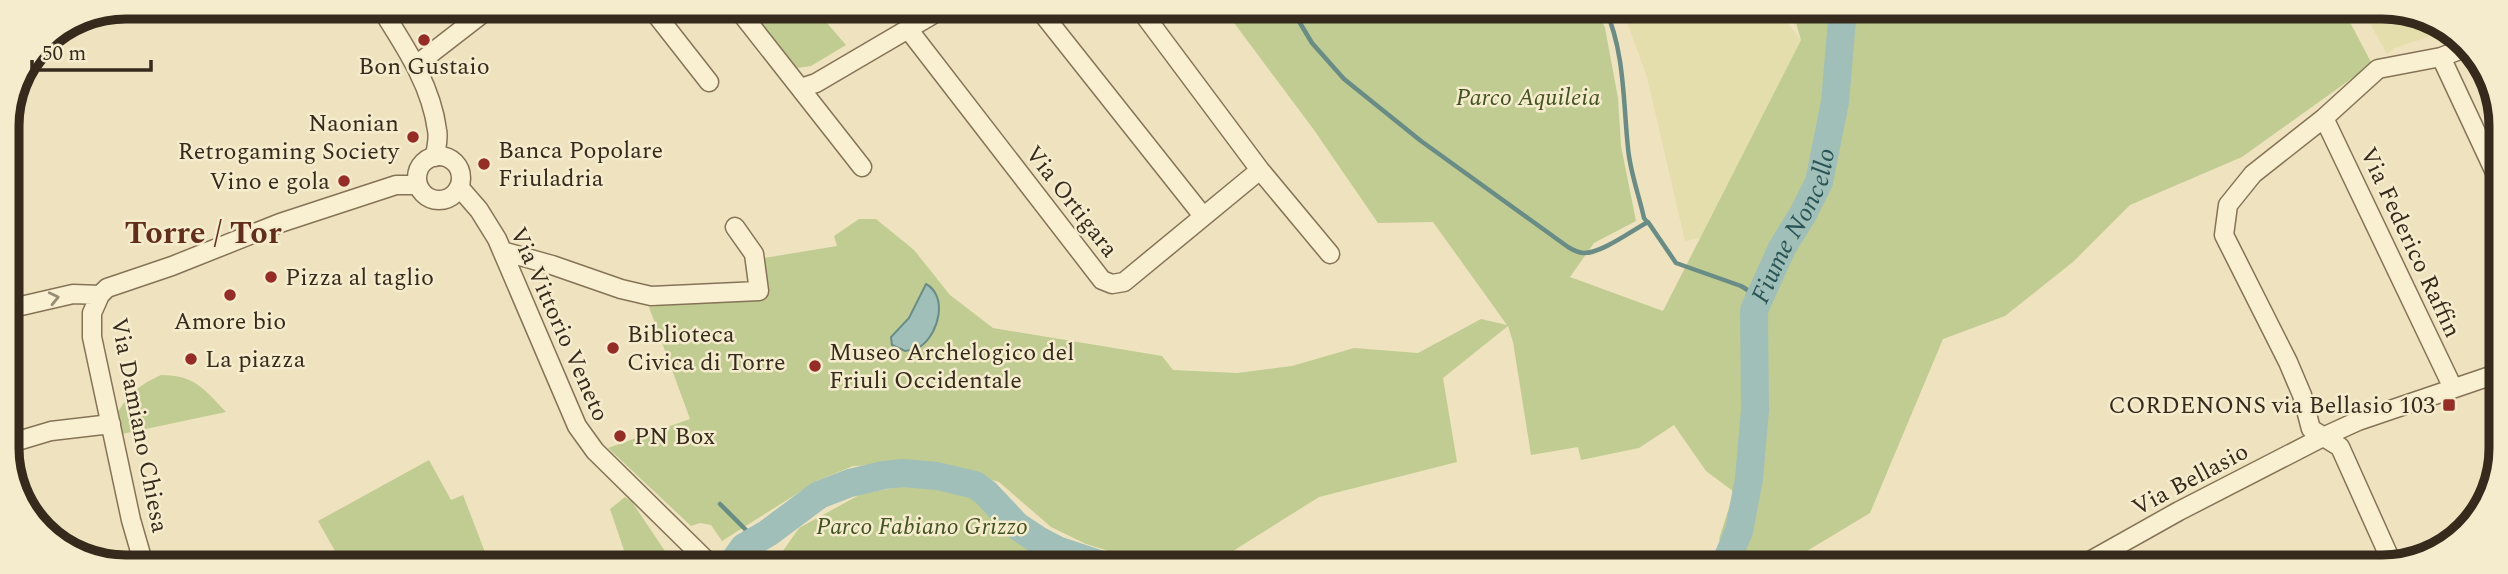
<svg xmlns="http://www.w3.org/2000/svg" width="2508" height="574" viewBox="0 0 2508 574" font-family="Spectral,serif">
	<style>
		.farmland { fill: #e3deab }
		.green { fill: #c1cc92 }
		.water { fill: #a1bfb9; stroke: #698d86; stroke-width: 2 }
		.lines { fill: none; stroke-linecap: round; stroke-linejoin: round }
		.stream { stroke: #698d86; stroke-width: 4.5 }
		.river { stroke: #a1bfb9; stroke-width: 28 }
		.minor-casing { stroke: #867357; stroke-width: 21 }
		.minor { stroke: #f9f0d1; stroke-width: 18 }
		.oneway { stroke: #978d76 }
		.poi-dot { fill: #952d26; stroke: #f5eccd; stroke-width: 2.5 }
		.labels { text-anchor: middle; stroke-width: 5; stroke-linejoin: round; paint-order: stroke }
		.poi-label { font-size: 24px; fill: #352a1c; stroke: #f5eccd; text-anchor: start }
		.park-label { font-size: 24px; font-style: italic; fill: #435222; stroke: #f5eccd }
		.street-label { font-size: 24px; fill: #352a1c; stroke: #f5eccd }
		.water-label { font-size: 26px; font-style: italic; fill: #2a5555; stroke: #f5eccd }
		.district-label { font-size: 32px; font-weight: bold; fill: #622e1b; stroke: #f5eccd }
		.rim { fill: none; stroke: #352a1c; stroke-width: 9 }
	</style>
	<rect width="100%" height="100%" fill="#eee3be"/>
	<path class="farmland" d="M1622 8 1776 9 1801 40 1700 238 1685 241 1647 77Z
		M2362 9H2405L2446 31 2395 48 2387 54Z"/>
	<path class="green" d="M749 8H814L846 45 811 66 796 68Z
		M1223 8H1597L1605 28 1618 98 1621 146 1636 221 1594 243 1570 277 1663 311 1801 40 1792 9H2343L2372 64 2242 157 2130 205 2073 262 2005 316 1943 339 1870 513 1782 566H1740L1719 539 1734 492 1706 471 1674 425 1639 448 1581 460 1578 447 1531 455 1513 342 1508 326 1443 378 1457 462 1319 497 1209 566H1158L1086 544 1051 527 999 482 956 469 898 464 853 466 817 481 722 541 711 525 700 523 691 526 608 448 690 419 649 307 765 297 764 258 837 246 834 236 859 219H876L914 250 950 295 993 328 1162 356 1173 370 1237 373 1292 366 1354 348 1418 353 1481 319 1507 325 1433 222 1378 223 1314 130Z
		M161 375C195 375 204 389 226 412L122 434 117 414C128 394 141 384 161 375Z
		M429 460 451 500 463 495 490 565H343L318 521Z
		M903 486H938L969 493 1029 546 1072 566 773 565 799 528 861 494Z
		M625 497 632 502 671 560 666 565H629L610 509Z"/>
	<path class="water" d="M926 284C948 296 939 333 921 346 917 349 910 350 905 351L892 345 891 337 909 318Z"/>
	<g class="lines">
		<path class="stream" d="M1291 8 1312 43 1344 79 1421 141 1568 247C1573 250 1578 253 1584 253 1602 253 1631 231 1648 222L1676 263 1741 286 1759 297
			M1605 8C1625 53 1623 101 1628 148 1630 172 1639 195 1644 218L1647 222
			M720 504 755 539"/>
		<g class="river">
			<path d="M731 565 744 547 768 533 819 495 850 483 884 475 903 473 937 476 975 485 986 493 1017 526 1038 540 1057 550 1105 566"/>
			<path id="s1" d="M1724 566 1739 531 1749 479 1755 410 1754 310 1782 248 1803 214 1819 182 1835 102 1843 9"/>
		</g>
		<g class="minor-casing">
			<path id="minor" d="M380 7C404 45 431 84 437 130 439 138 436 148 435 157
				M651 8 709 82
				M737 8 862 167
				M1038 8 1203 216
				M1139 8 1260 170 1330 254
				M908 29 1102 280 1112 284 1124 282 1260 170
				M2441 57 2499 181
				M416 65 491 7
				M801 88 816 83 944 8
				M2324 118 2453 388
				M417 178a22 22 0 1 1 44 0a22 22 0 1 1-44 0Z
				M459 187 479 210 497 239 577 426 595 451 711 565
				M502 251 552 265 621 289 651 296 759 291 754 254 735 227
				M8 309 73 294 100 295
				M21 440 51 431 111 424
				M144 565 131 520 92 337V313L100 295 107 288 172 266 280 223 396 185H418
				M2393 565 2340 447 2311 429 2302 395 2288 362 2224 235 2228 205 2253 174 2324 118 2378 69 2441 57 2468 47
				M2081 566 2179 511 2323 437 2358 421 2499 373"/>
		</g>
		<use href="#minor" class="minor"/>
	</g>
	<defs><path id="oneway-chevron" d="M-2-3.5L2.5 0L-2 3.5" fill="none" stroke-width="1.6" stroke-linecap="round" stroke-linejoin="round" transform="scale(1.75)"/></defs>
	<use class="oneway" href="#oneway-chevron" transform="translate(54 298) rotate(-13)"/>
	<g class="poi-dot">
		<circle cx="424" cy="40" r="7"/>
		<circle cx="413" cy="137" r="7"/>
		<circle cx="484" cy="164" r="7"/>
		<circle cx="344" cy="181" r="7"/>
		<circle cx="271" cy="277" r="7"/>
		<circle cx="230" cy="295" r="7"/>
		<circle cx="613" cy="348" r="7"/>
		<circle cx="191" cy="359" r="7"/>
		<circle cx="815" cy="366" r="7"/>
		<rect x="2442" y="398" width="14" height="14" rx="3.5"/>
		<circle cx="620" cy="436" r="7"/>
	</g>
	<g class="labels">
		<g class="poi-label">
			<text x="424" y="74" text-anchor="middle">Bon Gustaio</text>
			<text x="399" y="131" text-anchor="end">Naonian<tspan x="399" dy="28">Retrogaming Society</tspan></text>
			<text x="498" y="158">Banca Popolare<tspan x="498" dy="28">Friuladria</tspan></text>
			<text x="330" y="189" text-anchor="end">Vino e gola</text>
			<text x="285" y="285">Pizza al taglio</text>
			<text x="230" y="329" text-anchor="middle">Amore bio</text>
			<text x="627" y="342">Biblioteca<tspan x="627" dy="28">Civica di Torre</tspan></text>
			<text x="829" y="360">Museo Archelogico del<tspan x="829" dy="28">Friuli Occidentale</tspan></text>
			<text x="205" y="367">La piazza</text>
			<text x="2435" y="413" text-anchor="end">CORDENONS via Bellasio 103</text>
			<text x="634" y="444">PN Box</text>
		</g>
		<g class="park-label">
			<text x="1528" y="105">Parco Aquileia</text>
			<text x="922" y="534">Parco Fabiano Grizzo</text>
		</g>
		<g class="street-label">
			<text transform="translate(1072 201) rotate(52)" y="8">Via Ortigara</text>
			<text transform="translate(2411 242) rotate(65)" y="8">Via Federico Raffin</text>
			<text transform="translate(560 324) rotate(66)" y="8">Via Vittorio Veneto</text>
			<text transform="translate(140 425) rotate(79)" y="8">Via Damiano Chiesa</text>
			<text transform="translate(2190 479) rotate(-28)" y="8">Via Bellasio</text>
		</g>
		<g class="water-label">
			<text dy="9" stroke="none"><textPath href="#s1" startOffset="354">Fiume Noncello</textPath></text>
		</g>
		<g class="district-label">
			<text x="203" y="243">Torre / Tor</text>
		</g>
	</g>
	<path d="M0 0H2508V574H0ZM126 19H2382A107 107 0 0 1 2489 126V448A107 107 0 0 1 2382 555H126A107 107 0 0 1 19 448V126A107 107 0 0 1 126 19Z" fill="#f5eccd" fill-rule="evenodd"/>
	<path class="rim" d="M126 19H2382A107 107 0 0 1 2489 126V448A107 107 0 0 1 2382 555H126A107 107 0 0 1 19 448V126A107 107 0 0 1 126 19Z"/>
	<path d="M32 60v10h119v-10" fill="none" stroke="#352a1c" stroke-width="3.5"/>
	<text x="42" y="60" font-size="21" fill="#352a1c" stroke="#f5eccd" stroke-width="5" paint-order="stroke">50 m</text>
</svg>
